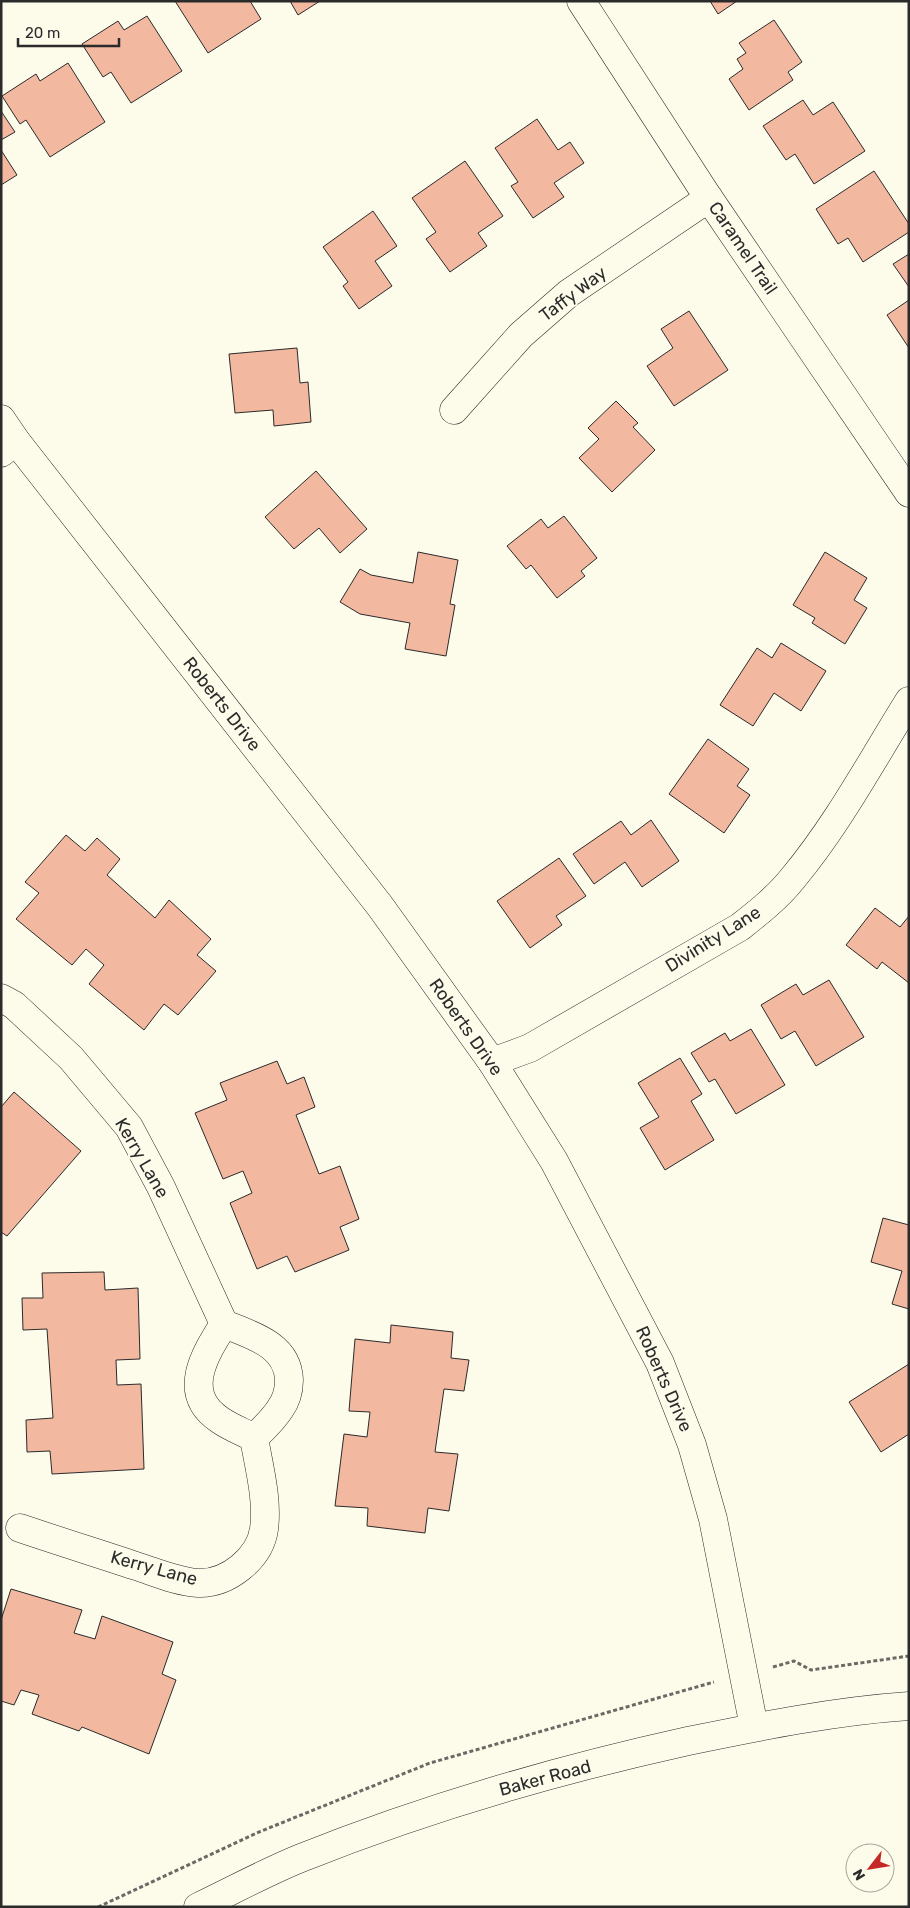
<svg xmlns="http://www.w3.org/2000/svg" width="910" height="1908" viewBox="0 0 910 1908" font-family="Rubik,sans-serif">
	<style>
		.building { fill: #f2b8a0; stroke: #2b2b2b }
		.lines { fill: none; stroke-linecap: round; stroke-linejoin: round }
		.minor-casing { stroke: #2b2b2b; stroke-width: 29 }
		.tertiary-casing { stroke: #2b2b2b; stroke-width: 29 }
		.secondary-casing { stroke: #2b2b2b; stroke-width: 29 }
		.path { stroke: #6a6964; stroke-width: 3; stroke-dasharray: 4 2.5; stroke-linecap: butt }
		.minor { stroke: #fdfbea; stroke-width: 28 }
		.tertiary { stroke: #fdfbea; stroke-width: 28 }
		.secondary { stroke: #fdfbea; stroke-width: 28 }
		.labels { text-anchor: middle; stroke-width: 4; stroke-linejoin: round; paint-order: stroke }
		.street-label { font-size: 18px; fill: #2b2b2b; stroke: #fdfbea }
	</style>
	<rect width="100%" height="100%" fill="#fdfbea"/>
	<path class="building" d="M175 1H250L261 19 208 53Z
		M290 1H320L298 15Z
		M710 1H737L718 14Z
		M147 16 182 71 131 103 111 72 103 77 82 44 118 21 124 30Z
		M774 20 802 62 788 72 793 80 749 110 729 79 743 69 737 59 746 53 739 43Z
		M68 63 105 122 50 157 26 120 20 124 2 96 36 74 40 81Z
		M803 100 813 115 833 102 865 151 814 184 795 154 786 160 763 126Z
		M1 111 15 132 1 140Z
		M537 119 558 150 570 142 584 163 554 183 564 197 533 218 511 186 518 182 495 148Z
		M1 150 17 175 1 185Z
		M465 161 503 216 478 233 487 246 450 272 426 239 436 232 412 198Z
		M874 171 909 224V232L863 262 848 238 838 244 816 209Z
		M373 211 397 246 375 261 392 286 359 309 343 286 348 282 323 247Z
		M909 254V287L893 264Z
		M909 300V348L887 315Z
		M689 311 728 370 674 406 647 366 673 348 661 329Z
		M297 348 300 383 308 382 311 422 274 426 273 410 235 413 229 354Z
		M616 401 638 423 633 427 655 450 612 492 579 458 599 439 588 428Z
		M316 471 367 529 340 553 319 528 294 549 265 517Z
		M564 516 597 558 581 571 585 576 557 598 531 565 526 569 507 546 541 519 548 528Z
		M418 552 458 560 450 604 455 605 446 656 405 649 410 623 360 614 340 602 360 569 371 575 413 583Z
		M825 552 867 578 854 600 867 608 845 644 812 623 815 618 793 605Z
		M781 643 826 671 801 711 774 693 753 726 720 705 757 648 772 658Z
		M708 739 749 769 737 786 750 795 724 833 669 794Z
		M651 820 679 861 642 887 625 862 594 884 573 854 621 821 631 835Z
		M66 835 85 851 97 838 120 859 107 875 155 918 169 900 211 939 197 955 216 971 178 1015 164 1004 144 1030 89 984 104 965 86 949 72 965 16 919 39 893 25 882Z
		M559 858 586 896 556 916 562 925 530 948 497 901Z
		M875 908 900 927 909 916V983L882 962 877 969 846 945Z
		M829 980 864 1037 816 1066 795 1031 781 1039 761 1005 796 984 803 995Z
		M751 1029 785 1085 736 1114 715 1079 709 1082 691 1053 725 1033 730 1041Z
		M680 1058 702 1094 691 1101 714 1140 665 1170 640 1128 659 1117 638 1083Z
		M277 1061 287 1084 304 1077 315 1107 296 1115 319 1174 340 1166 359 1219 340 1227 349 1250 295 1272 287 1256 257 1269 230 1203 252 1193 243 1171 223 1179 195 1113 227 1100 220 1083Z
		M14 1092 81 1151 7 1236 1 1232V1107Z
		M883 1218 909 1225V1309L892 1304 902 1271 871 1262Z
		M104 1272 105 1290 138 1288 140 1359 116 1360 117 1385 141 1384 144 1469 52 1474 50 1451 27 1452 26 1420 53 1418 47 1329 23 1330 22 1298H43L42 1273Z
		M391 1325 453 1332 451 1358 469 1360 464 1391 444 1389 435 1452 458 1454 449 1511 428 1508 425 1533 367 1526 368 1508 335 1506 344 1434 367 1437 370 1412 349 1411 355 1339 390 1343Z
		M909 1364V1434L881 1452 849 1402Z
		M11 1589 82 1610 74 1633 95 1639 102 1616 173 1642 162 1674 176 1680 149 1754 82 1727 79 1731 32 1714 39 1695 21 1690 14 1705 1 1701V1620Z"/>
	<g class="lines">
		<g class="minor-casing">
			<path id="minor" d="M581 1 706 194 909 493
				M454 410 521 335 569 293 709 198
				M1 453 16 441
				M1 998 14 1005 71 1058 129 1127 161 1187 224 1324C252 1335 288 1345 289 1380 289 1390 286 1401 280 1409 273 1420 263 1429 254 1438 259 1467 268 1500 264 1529 260 1558 228 1584 198 1583 178 1582 155 1572 136 1566 97 1553 58 1541 20 1528
				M492 1062 530 1048 740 927C759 912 778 897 793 878 838 824 872 760 909 701
				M224 1324C205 1354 180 1393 220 1420 230 1427 243 1432 254 1438"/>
		</g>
		<g class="tertiary-casing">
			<path id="tertiary" d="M1 419 16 441 380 906 492 1062 554 1161 660 1363 692 1445 713 1519 754 1727"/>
		</g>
		<g class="secondary-casing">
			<path id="secondary" d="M198 1907C232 1891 266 1872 301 1858 426 1808 557 1770 688 1741 761 1726 835 1711 909 1706"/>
		</g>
		<path class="path" d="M773 1667 794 1661 811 1670 909 1656
			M98 1907 259 1832 430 1763 714 1682"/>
		<use href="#minor" class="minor"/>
		<use href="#tertiary" class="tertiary"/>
		<use href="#secondary" class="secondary"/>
	</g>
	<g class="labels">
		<g class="street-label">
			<text transform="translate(743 248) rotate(56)" y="6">Caramel Trail</text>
			<text transform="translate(573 294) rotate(-37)" y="6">Taffy Way</text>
			<text transform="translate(222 704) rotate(52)" y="6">Roberts Drive</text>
			<text transform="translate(713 939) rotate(-32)" y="6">Divinity Lane</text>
			<text transform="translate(466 1027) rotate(55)" y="6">Roberts Drive</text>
			<text transform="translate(142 1158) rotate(60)" y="6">Kerry Lane</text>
			<text transform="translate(664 1379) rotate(66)" y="6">Roberts Drive</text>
			<text transform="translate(154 1568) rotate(15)" y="6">Kerry Lane</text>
			<text transform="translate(545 1778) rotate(-15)" y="6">Baker Road</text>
		</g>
	</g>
	<rect width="910" height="1908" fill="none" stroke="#2b2b2b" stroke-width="5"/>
	<g transform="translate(870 1868) rotate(239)"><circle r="24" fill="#fdfbea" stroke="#a9a89e"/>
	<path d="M0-4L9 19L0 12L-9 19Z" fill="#c62828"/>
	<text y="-8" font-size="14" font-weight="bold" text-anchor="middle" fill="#2b2b2b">N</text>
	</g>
	<path d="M18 38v8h101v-8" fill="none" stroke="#2b2b2b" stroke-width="2.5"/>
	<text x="25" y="38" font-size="15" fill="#2b2b2b" stroke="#fdfbea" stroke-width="4" paint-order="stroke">20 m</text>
</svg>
